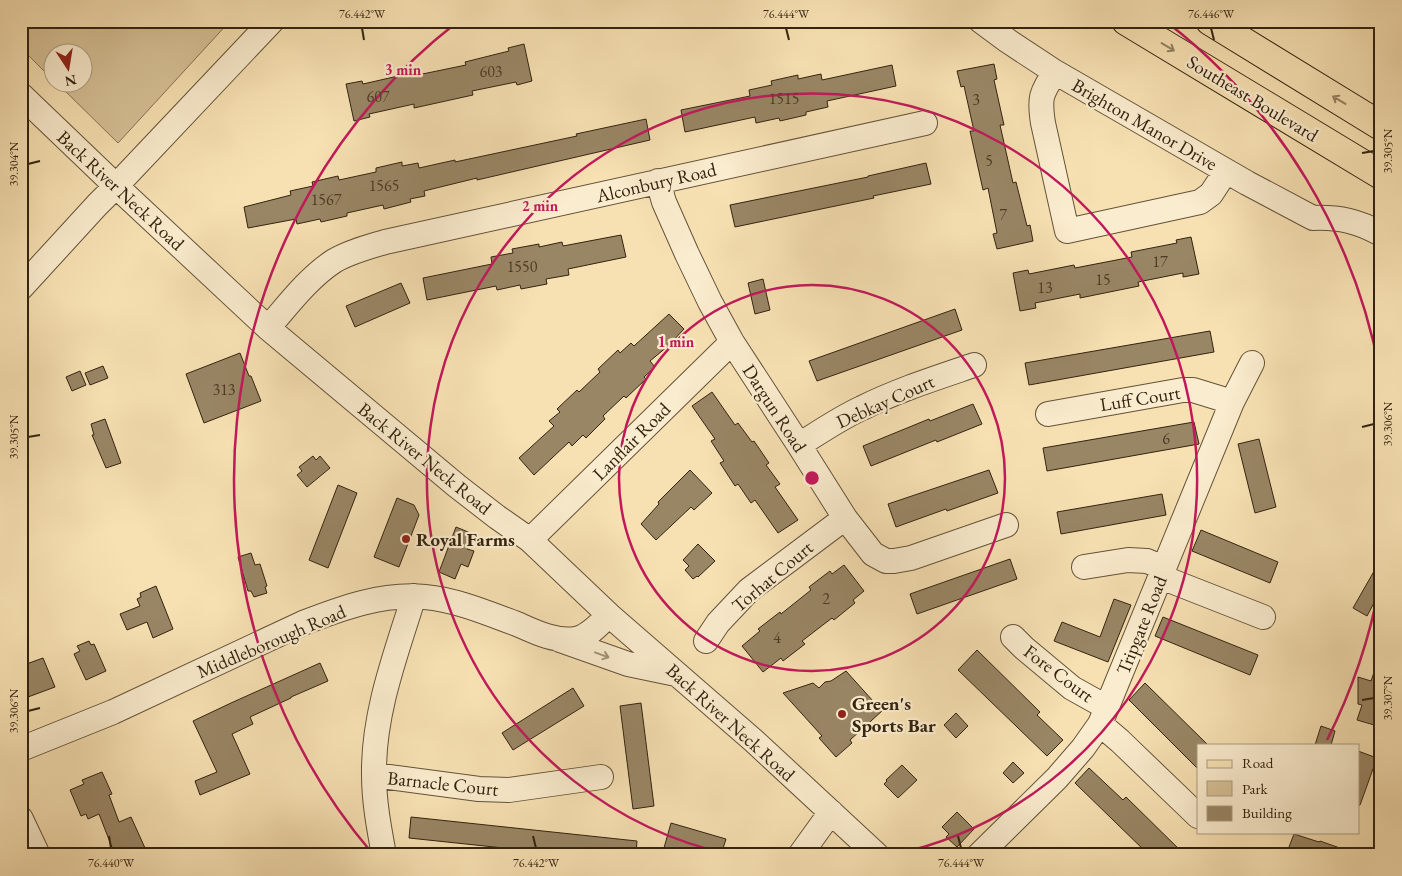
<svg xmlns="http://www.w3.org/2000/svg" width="1402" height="876" viewBox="0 0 1402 876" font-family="'EB Garamond',serif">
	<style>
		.green { fill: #d6c197; stroke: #847254 }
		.building { fill: #998665; stroke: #332310 }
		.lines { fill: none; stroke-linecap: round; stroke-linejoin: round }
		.minor-casing { stroke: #645239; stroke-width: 26 }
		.major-casing { stroke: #332310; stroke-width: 30 }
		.minor { stroke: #faecce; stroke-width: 24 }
		.major { stroke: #f7e1b3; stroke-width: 28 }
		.oneway { stroke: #958262 }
		.oneway2 { stroke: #a09278 }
		.ticks { fill: none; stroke: #332310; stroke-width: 2 }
		.ring { fill: none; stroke: #c2185b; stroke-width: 2.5 }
		.poi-dot { fill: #8f2418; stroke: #faecce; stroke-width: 2 }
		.labels { text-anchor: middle; stroke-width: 4.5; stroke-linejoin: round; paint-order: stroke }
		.number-label { font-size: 16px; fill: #4c3c25 }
		.street-label { font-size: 19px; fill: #332310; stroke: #faecce }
		.poi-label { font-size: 19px; font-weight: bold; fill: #332310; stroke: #faecce; text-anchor: start }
		.centre { fill: #c2185b; stroke: #faecce; stroke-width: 2.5 }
		.ring-label { font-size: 15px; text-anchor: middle; font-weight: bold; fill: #c2185b; stroke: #faecce; stroke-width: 4.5; stroke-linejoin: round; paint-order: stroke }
		.neatline { fill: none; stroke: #332310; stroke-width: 2 }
		.ticks-label { font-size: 12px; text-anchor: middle; fill: #332310 }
	</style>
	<rect width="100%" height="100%" fill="#f7e1b3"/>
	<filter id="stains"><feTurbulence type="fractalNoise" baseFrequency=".004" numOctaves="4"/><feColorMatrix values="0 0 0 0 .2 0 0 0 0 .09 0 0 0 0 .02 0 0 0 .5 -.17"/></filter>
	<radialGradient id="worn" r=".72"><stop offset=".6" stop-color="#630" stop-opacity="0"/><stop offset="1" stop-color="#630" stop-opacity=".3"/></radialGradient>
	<path class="green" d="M21 21H230L118 143 57 83 82 82V52H52V79L21 48Z"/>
	<path class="building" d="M524 44 532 81 517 85 516 82 472 91 473 95 414 108V104L369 114 370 117 354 121 346 84 362 81 363 84 407 74 408 77 466 65 465 62 509 51 508 48Z
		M994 64 997 79 994 80 1004 125H1000L1013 183 1016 182 1027 226 1030 225 1033 241 997 249 993 234 997 233 988 188 983 190 970 131H974L964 86 961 87 957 71Z
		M892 65 896 86 827 101 828 107 806 112V115L780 121 779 118 756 123 755 117 685 132 681 110 750 96 749 90 772 85 771 81 798 75V79L821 74 822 80Z
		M646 119 650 140 477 180V178L424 191 425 196 410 199 411 202 384 209 383 205 347 213V216L321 222 320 219 297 224 296 219 248 228 244 207 291 195 290 191 313 186 312 182 338 176 339 180 376 172V168L402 162V166L418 163 419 168 455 160V162L577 136 576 134Z
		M926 163 931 184 873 196 874 198 735 227 730 205 868 177V176Z
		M621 235 626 257 568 269 569 275 546 279 547 284 521 289 520 285 497 290 496 286 427 300 423 278 492 264 491 257 513 253 512 249 539 244V247L562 242 563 246Z
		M1191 237 1199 274 1183 277V273L1138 282 1139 286 1080 298V294L1035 303 1036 308 1020 311 1013 273 1028 270 1029 274 1074 265 1075 268 1132 257 1131 252 1177 243 1176 240Z
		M763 279 770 310 755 314 748 283Z
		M401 283 410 303 355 327 346 306Z
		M955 309 962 330 817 381 809 361Z
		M669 314 684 329 668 346 650 361 655 367 644 377 646 379 626 398 624 396 603 416 605 419 586 438 583 435 572 446 569 442 534 475 519 458 554 426 549 421 560 412 557 409 577 390 579 392 600 372 598 369 618 350 620 353 631 343 634 346Z
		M1210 331 1214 352 1029 385 1025 363Z
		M240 353 249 376H251L261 401 204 423 186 374Z
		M103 366 108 378 90 385 85 373Z
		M80 371 86 385 72 391 66 377Z
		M712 392 735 425 738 423 752 442 754 441 769 463 766 465 780 484 775 487 798 520 778 533 755 500 751 503 738 484 735 486 720 463 724 461 711 441 715 439 692 406Z
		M973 404 982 424 937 442 936 440 871 466 863 446 929 419 930 421Z
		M105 419 121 463 106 468 92 435H94L91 424Z
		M1194 422 1199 444 1047 471 1043 448Z
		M1259 439 1276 507 1255 513 1238 444Z
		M313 456 316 460 320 456 330 468 307 487 297 475 302 471 299 467Z
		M690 470 712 493 694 510 691 507 656 540 641 524 659 504 658 502Z
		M989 470 998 493 947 511 946 509 896 527 888 504Z
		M338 485 357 493 328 568 309 560Z
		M1162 494 1166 515 1061 534 1057 512Z
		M397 498 414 505 419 515 399 567 374 557Z
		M456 527 473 534 467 549 474 551 468 567 461 564 455 579 439 572Z
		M1201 530 1278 562 1270 583 1192 551Z
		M698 544 715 561 698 577 697 576 693 579 685 570 689 566 683 560Z
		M251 553 255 565 260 564 267 586 265 587 267 593 254 597 251 591H248L238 557Z
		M1010 559 1017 579 917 614 910 594Z
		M1381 559V590L1367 616 1353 608Z
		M844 565 864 591 853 600 855 603 834 620 832 618 802 641 805 644 783 661 781 658 763 672 742 646 760 631 758 629 780 612 781 614 811 590 809 587 830 571 832 574Z
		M156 586 173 629 153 638 147 622 127 630 120 614 140 606 137 599 141 597 140 593Z
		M1114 599 1131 605 1108 662 1054 641 1062 622 1100 637Z
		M1163 617 1258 655 1250 675 1155 636Z
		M89 641 91 645 94 644 106 671 86 680 74 654 80 651 77 646Z
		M977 650 1040 712 1037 715 1063 740 1047 756 958 670Z
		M43 658 55 687 28 697 21 678V666Z
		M1379 658H1381V727L1357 720 1362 705 1358 704V677L1371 681Z
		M320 663 328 681 291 697V698L250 717 253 724 232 734 250 774 200 795 195 781 217 772 193 721 231 703Z
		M846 671 882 711 850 740 852 743 836 757 819 738 822 736 783 693 813 683 819 688 825 682 831 681Z
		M1145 683 1208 745H1198V769L1129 700Z
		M573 688 584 706 513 750 502 733Z
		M641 703 654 806 633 809 620 706Z
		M956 713 968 726 956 738 944 725Z
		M1321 726 1335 731 1331 745H1315Z
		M1358 751 1377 758 1360 805H1358Z
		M1013 762 1024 773 1013 783 1003 773Z
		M902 765 917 780 898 798 884 784 887 781 886 780Z
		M1089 768 1123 800 1126 797 1185 855H1149L1075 783Z
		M102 772 112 794 109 795 119 822 131 817 145 848 129 855H115L99 814 88 819 86 814 81 816 70 790 84 784 82 780Z
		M957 812 974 829 957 847 946 837 949 834 942 827Z
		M411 817 637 841 636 855H570L409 838Z
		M671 823 726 839 721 855H662Z
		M1294 834 1319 842 1320 841 1354 853 1353 855H1310L1289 847Z"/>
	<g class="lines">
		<g class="minor-casing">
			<path id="minor" d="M981 21 1008 41 1055 72 1247 183 1313 218C1339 217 1358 221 1381 234
				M1055 72C1041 94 1039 97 1043 123L1067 231 1200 202 1211 194 1226 171
				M21 95 116 186 268 328 457 486 497 517 530 540 609 615 754 741 877 855
				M658 181 664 202 687 254 710 302 732 342 799 445 845 518 873 554 886 561H894L911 558 1006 525
				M21 288 97 205 116 186 272 21
				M268 328C288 305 308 278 334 261 349 252 368 247 385 242L925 123
				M1048 414 1183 390H1193L1232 402
				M799 445C820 432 840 418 862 408 898 390 936 378 974 365
				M530 540 732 342
				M1084 567 1128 560 1147 561 1164 568
				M1161 577 1263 617
				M1013 637 1024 648 1072 688 1106 707
				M560 640 628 664 676 674
				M706 641 718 623 749 590 845 518
				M1100 724 1120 741 1198 816
				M21 749 113 712 303 623C342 608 382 593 425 597 457 600 487 613 517 624 535 632 555 642 575 639 589 637 600 623 609 615
				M374 775 479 789 509 790 601 777
				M21 819 38 855
				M384 855C379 828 374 802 374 775 373 713 396 654 414 596
				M800 855 831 812
				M979 855 1057 778 1083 748 1100 724 1232 402 1252 363"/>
		</g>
		<g class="major-casing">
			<path id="major" d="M1126 21 1381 175
				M1210 21 1381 126"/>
		</g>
		<use href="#minor" class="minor"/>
		<use href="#major" class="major"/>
	</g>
	<defs><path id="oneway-shaft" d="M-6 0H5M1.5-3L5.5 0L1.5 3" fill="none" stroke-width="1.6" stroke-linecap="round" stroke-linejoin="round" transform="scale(1.25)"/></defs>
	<g class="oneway">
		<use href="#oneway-shaft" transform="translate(1168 47) rotate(31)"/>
		<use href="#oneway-shaft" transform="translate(1339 100) rotate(-149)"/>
	</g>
	<use class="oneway2" href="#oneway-shaft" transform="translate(602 655) rotate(20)"/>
	<path class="ticks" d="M362 28 364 40M786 28 789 40M1211 28 1214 40M1362 153 1374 151M28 164 40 161M1362 427 1374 424M28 437 40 435M1362 700 1374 698M28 711 40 708M109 836 111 848M533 836 536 848M958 836 961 848"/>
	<g class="ring">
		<circle cx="812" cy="478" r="193"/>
		<path d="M732 855A385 385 0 1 1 892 855"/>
		<path d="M1380 583A578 578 0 0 1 1327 740M372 853A578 578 0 0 1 456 23M1168 23A578 578 0 0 1 1380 373"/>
	</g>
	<g class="poi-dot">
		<circle cx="406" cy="539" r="5"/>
		<circle cx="842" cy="714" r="5"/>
	</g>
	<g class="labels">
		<g class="number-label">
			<text x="491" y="77">603</text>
			<text x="378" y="102">607</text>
			<text x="784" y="104">1515</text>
			<text x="976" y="105">3</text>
			<text x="989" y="166">5</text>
			<text x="384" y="191">1565</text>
			<text x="326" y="205">1567</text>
			<text x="1003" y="220">7</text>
			<text x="1160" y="267">17</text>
			<text x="522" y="272">1550</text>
			<text x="1103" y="285">15</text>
			<text x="1045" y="293">13</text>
			<text x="224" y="395">313</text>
			<text x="1166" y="444">6</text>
			<text x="826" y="604">2</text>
			<text x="777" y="643">4</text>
		</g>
		<g class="street-label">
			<text transform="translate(1253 98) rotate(31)" y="7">Southeast Boulevard</text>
			<text transform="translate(1145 124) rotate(30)" y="7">Brighton Manor Drive</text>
			<text transform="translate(656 182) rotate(-13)" y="7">Alconbury Road</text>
			<text transform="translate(121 190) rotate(43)" y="7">Back River Neck Road</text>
			<text transform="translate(1140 398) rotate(-9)" y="7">Luff Court</text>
			<text transform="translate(885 401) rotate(-24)" y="7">Debkay Court</text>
			<text transform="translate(775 408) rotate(57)" y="7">Dargun Road</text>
			<text transform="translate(631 441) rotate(-45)" y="7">Lanflair Road</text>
			<text transform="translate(425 458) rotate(39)" y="7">Back River Neck Road</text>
			<text transform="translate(772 576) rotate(-40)" y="7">Torhat Court</text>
			<text transform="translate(1141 625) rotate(-68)" y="7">Tripgate Road</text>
			<text transform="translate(271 641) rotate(-23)" y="7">Middleborough Road</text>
			<text transform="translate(1059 673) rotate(37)" y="7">Fore Court</text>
			<text transform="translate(731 722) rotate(42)" y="7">Back River Neck Road</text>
			<text transform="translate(443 783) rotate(6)" y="7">Barnacle Court</text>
		</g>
		<g class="poi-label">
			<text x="416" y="546">Royal Farms</text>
			<text x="852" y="710">Green's<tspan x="852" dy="22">Sports Bar</tspan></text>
		</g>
	</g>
	<circle cx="812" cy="478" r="8" class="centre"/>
	<g class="ring-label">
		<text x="403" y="75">3 min</text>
		<text x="540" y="211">2 min</text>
		<text x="676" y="347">1 min</text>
	</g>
	<rect width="1402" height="876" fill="none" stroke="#f7e1b3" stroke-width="55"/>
	<rect x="1197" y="744" width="162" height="90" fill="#faecce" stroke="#aa9c82"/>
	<rect x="1207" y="760" width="25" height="8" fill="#f7e1b3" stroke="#aa9c82"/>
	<text x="1242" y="768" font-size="15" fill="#332310">Road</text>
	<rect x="1207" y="781" width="25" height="15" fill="#d6c197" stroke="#aa9c82"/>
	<text x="1242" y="794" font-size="15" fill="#332310">Park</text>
	<rect x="1207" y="806" width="25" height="15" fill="#998665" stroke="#aa9c82"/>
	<text x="1242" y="818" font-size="15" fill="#332310">Building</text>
	<g transform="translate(68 68) rotate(168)"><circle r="24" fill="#faecce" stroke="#aa9c82"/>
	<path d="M0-4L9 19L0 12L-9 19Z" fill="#8f2418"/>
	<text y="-8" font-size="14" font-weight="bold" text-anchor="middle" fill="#332310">N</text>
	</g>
	<rect x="28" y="28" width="1346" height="820" class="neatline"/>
	<g class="ticks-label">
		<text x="362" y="18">76.442°W</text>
		<text x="786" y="18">76.444°W</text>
		<text x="1211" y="18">76.446°W</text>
		<text transform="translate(1388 151) rotate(-90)" y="4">39.305°N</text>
		<text transform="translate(14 164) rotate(-90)" y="4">39.304°N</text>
		<text transform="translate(1388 424) rotate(-90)" y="4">39.306°N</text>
		<text transform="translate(14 437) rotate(-90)" y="4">39.305°N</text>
		<text transform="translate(1388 698) rotate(-90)" y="4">39.307°N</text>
		<text transform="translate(14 711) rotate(-90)" y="4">39.306°N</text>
		<text x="111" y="867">76.440°W</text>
		<text x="536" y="867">76.442°W</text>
		<text x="961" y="867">76.444°W</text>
	</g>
	<rect width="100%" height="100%" filter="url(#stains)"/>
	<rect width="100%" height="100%" fill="url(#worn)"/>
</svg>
